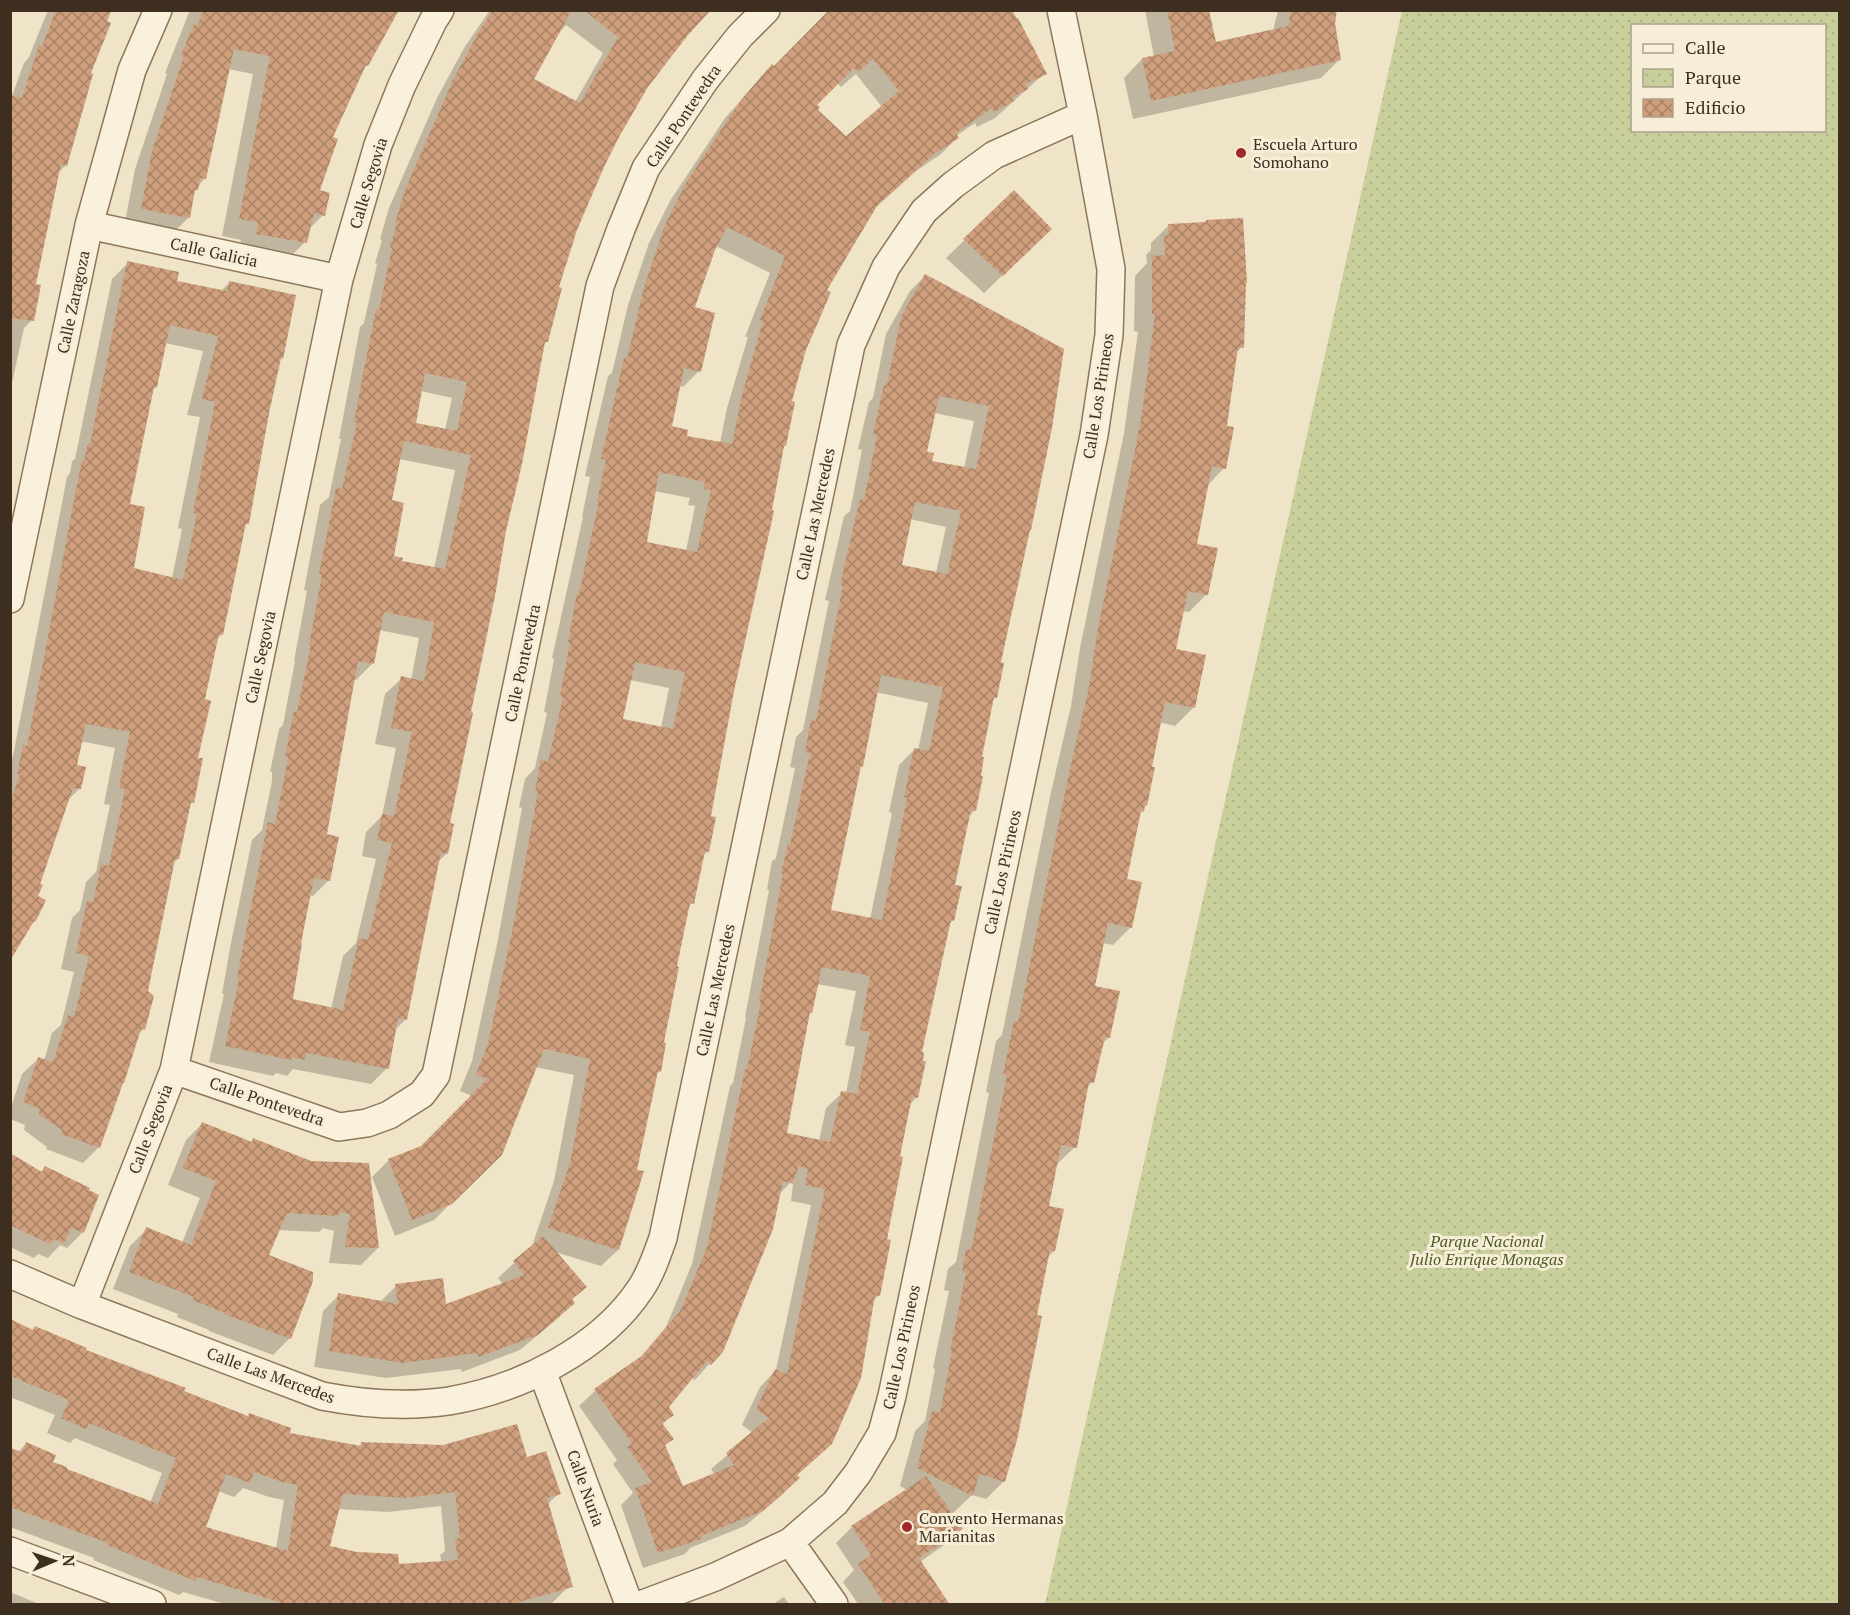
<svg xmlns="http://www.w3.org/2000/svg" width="1850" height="1615" viewBox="0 0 1850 1615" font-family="'PT Serif',serif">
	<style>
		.park { fill: url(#park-dots); fill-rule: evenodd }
		.shadow { fill: #0003; fill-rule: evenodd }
		.building { fill: url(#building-cross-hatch); fill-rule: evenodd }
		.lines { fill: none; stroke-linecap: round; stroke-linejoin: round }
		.street-casing { stroke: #8d765c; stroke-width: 30 }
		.street { stroke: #faf1dc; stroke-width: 27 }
		.poi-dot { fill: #9e2a2b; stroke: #f7eed8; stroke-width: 2 }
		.labels { text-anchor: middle; stroke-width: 6; stroke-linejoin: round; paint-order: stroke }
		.street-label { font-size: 16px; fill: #3d2e20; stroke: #f7eed8 }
		.poi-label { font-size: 16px; fill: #3d2e20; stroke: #f7eed8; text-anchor: start }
		.park-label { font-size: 16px; font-style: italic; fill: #4d5a26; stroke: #f7eed8 }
	</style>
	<defs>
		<pattern id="park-dots" width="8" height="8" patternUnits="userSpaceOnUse" patternTransform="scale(1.5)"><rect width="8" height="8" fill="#c9cf9b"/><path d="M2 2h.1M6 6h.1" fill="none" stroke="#aeb285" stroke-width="1.8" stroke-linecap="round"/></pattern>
		<pattern id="building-cross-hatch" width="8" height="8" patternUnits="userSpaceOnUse" patternTransform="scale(1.5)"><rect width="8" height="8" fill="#cf9f7d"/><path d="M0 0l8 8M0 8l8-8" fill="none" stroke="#a98266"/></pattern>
	</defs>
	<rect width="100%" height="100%" fill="#f0e4c8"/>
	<path class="park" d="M1402 11H1839V1604H1045ZM1632 26H1824V130H1632Z"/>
	<path class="shadow" d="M48 10H111L89 74 66 165 58 173 34 285 32 320 24 328 10 392V101L24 63 29 57Z
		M190 10H398L367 65 362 70 331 138 318 191 323 215 308 230 305 242 287 260 239 251 241 240 222 236 253 74 228 69 204 179 192 194 188 218 171 235 124 227 135 169 167 74 165 73Z
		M490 10H709L687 34 646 86 602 167 575 230 557 288 546 342 543 345 505 530 448 824 447 853 437 863 406 1019 394 1031 387 1068 371 1084 293 1069 287 1076 276 1073 273 1076 209 1062 224 994H222L230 948 252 840 262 830 272 781V772H270L279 729 283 725 295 661H294L307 591 304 590 320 505 329 497 341 439H339L360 327 364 323 377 264 375 263 382 240 380 239 389 208 437 98 464 48ZM566 25 603 53 575 102 532 80 556 36ZM421 391 452 398 445 430 415 424ZM399 459 455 470 434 569 400 562 393 557 390 502ZM379 630 419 638 411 680 402 678 385 694 375 744 396 748 382 816 366 832 362 856 376 859 356 943 343 956 331 1009 291 1000 309 895 313 896 329 880 325 835 353 679 356 680 372 664Z
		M1012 10 1045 73 995 118 977 127 975 123 956 136 957 138 941 154 916 171 874 209 825 291 805 349 790 402 733 691 709 817 708 851 703 856 692 903 687 908 662 1043 660 1071 655 1075 618 1250 601 1266 555 1252 585 1287 571 1300 573 1302 558 1318 520 1350 462 1372 461 1369 386 1378 314 1367 323 1311 339 1295 380 1302 396 1286 445 1306 503 1284 498 1278 532 1246 554 1181 574 1075 535 1067 500 1154 434 1220 395 1236 372 1177 389 1160 422 1148 472 1096 460 1091 472 1061 497 944 522 808 519 807 525 779 535 768 547 713 544 712 554 659 552 658 583 517H582L590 477 585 476 608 376 612 373 628 305 649 243 670 201 725 118 772 66 774 68ZM856 74 882 107 846 138 815 110V105L837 83 841 87ZM716 246 770 273 745 337H748L727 408 720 443 685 437 671 427 679 386 683 387 699 371 693 308ZM654 491 690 498 688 505 695 506 686 551 645 543ZM630 680 669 688 661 728 622 720Z
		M1145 10H1208L1215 44 1273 31 1278 10H1336L1333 23 1339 60 1321 78 1133 119 1124 78 1142 59 1154 57Z
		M1014 192 1031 248 984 293 946 258Z
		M1206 221 1242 347 1236 353 1226 427 1224 468 1207 486 1195 545 1207 594 1189 612 1182 611 1174 650 1193 708 1175 726 1159 722 1146 805 1139 815 1125 880 1131 927 1113 945 1103 943 1093 987 1109 1037 1102 1044 1092 1082 1086 1088 1075 1147 1056 1165 1047 1208 1054 1251 1047 1258 1004 1481 986 1499 972 1495 953 1513 948 1510 961 1528 944 1545 920 1562 948 1604H858L843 1582 854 1570 836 1543 852 1527 907 1490 900 1486 915 1431 925 1421 935 1369 933 1368 949 1291 944 1290 948 1269 956 1262 989 1093 986 1092 996 1041 1002 1035 1051 792 1071 706 1080 648 1124 433 1138 332 1134 331 1135 276 1147 263 1146 255 1151 250V243L1169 225 1204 224Z
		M128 263 175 282 221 291 229 283 282 358 279 361 248 523 243 527 222 634 216 640 204 701 193 802 189 806 178 859 172 864 146 991 143 1029 138 1035 99 1147 83 1163 46 1149 47 1147 24 1130 25 1125 10 1119V1110L22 1074 38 1059 44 1061 52 1033 61 1025 74 972 61 969 72 918 80 910 86 882 96 872 110 805 104 804 115 748 80 741 75 766 79 789 67 801 36 897 35 921 30 926 10 958V759L13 756 67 477 70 473 72 461 75 459 112 279ZM165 343 203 351 187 415 200 417 178 528 182 529 172 578 133 569 128 505 151 391 156 387Z
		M925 276 1063 350 999 664 996 697 991 702 980 758 975 810 968 817 953 886V920L948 925 920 1053 917 1097 909 1105 899 1157 879 1295 873 1301 831 1444 796 1476 798 1478 783 1494 745 1526 690 1548 685 1554 643 1568 621 1505 633 1493 613 1464 617 1460 579 1406 595 1391 637 1361 666 1327 692 1264 730 1086 733 1083 746 1018 745 1017 769 890 767 889 772 861 776 858 795 768 790 767 796 737 803 730 829 601 825 600 844 516 850 511 862 450 858 449 869 402 873 398 886 334 910 291ZM934 413 974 421 964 468 931 462 925 453ZM910 519 946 527 936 573 900 566ZM875 692 928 703 918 750H914L899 765 889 812 892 813 870 919 830 911ZM817 984 856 991 845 1045 855 1047 846 1093H842L826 1108 819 1141 785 1135 808 1015 811 1012ZM790 1183 793 1184 791 1201 811 1205 776 1370 760 1387 742 1425 753 1433 711 1469 715 1475 682 1488 664 1446 672 1438 662 1425 672 1414 667 1407 692 1377 695 1380 721 1351 779 1194Z
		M202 1124 251 1143 254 1139 310 1162 378 1248 361 1265 329 1263 334 1231 323 1228 319 1232 278 1230 268 1256 290 1338 273 1355 209 1331V1330L177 1317 178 1314 113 1289 130 1246 147 1229 182 1243 200 1198 168 1185 186 1140Z
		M10 1155 40 1173 45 1168 97 1195 82 1233 67 1248 60 1245 48 1258 38 1254 34 1258 10 1247Z
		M10 1321 31 1331 35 1328 84 1351 288 1434 358 1447 361 1444 526 1459 559 1493 547 1505 567 1588 552 1603 546 1604H225L183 1592 179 1595 93 1560 94 1558 10 1527V1449L18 1452 26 1444 51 1462 65 1470 150 1503 162 1473 75 1438 70 1443 47 1433 55 1415 10 1397ZM243 1488 269 1497 284 1500 276 1549 204 1528 218 1491 234 1497ZM441 1506 445 1551 440 1555 442 1563 397 1565 328 1547 338 1509 388 1512Z
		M10 1592 39 1604H10Z
		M784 1597 789 1604H773Z"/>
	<path class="building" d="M56 10H111L107 21 111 23 91 73 93 74 67 166 61 164 36 284 41 285 34 321 10 318V95L22 98 39 45 42 46Z
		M204 10H399L368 66 366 65 333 137 338 139 320 190 330 193 325 216 314 213 307 243 256 234 258 222 239 219 270 56 234 49 206 179 200 178 198 190H195L190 218 141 209 152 151 184 56 181 55 194 24 197 25Z
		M493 10H572L534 79 580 103 618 37 584 10H711L688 35 648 87 619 137 604 167 577 230 559 287 562 288 548 342H545L522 464 506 531 495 596 471 712 473 713 450 823 454 824 448 854 441 852 407 1020 398 1018 389 1069 306 1053 305 1060 292 1057 291 1060 225 1046 239 979 237 978 246 931 268 822 275 824 287 764 288 756H285L294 711 297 712 311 645H309L322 575 319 574 336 488 342 489 357 423H354L364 369 376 309 379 310 392 248 390 247 397 223H395L405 190 453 80 480 30ZM425 373 467 382 457 431 416 423ZM404 441 471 455 445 569 402 561 403 558 394 556 404 503 392 500ZM384 612 434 622 424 681 401 676 391 728 412 732 394 816 382 814 377 840 392 843 368 940 359 938 343 1010 293 999 302 943H301L314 878 330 881 339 837 327 834 358 661 374 664Z
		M829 10H1012L1016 18H1018L1047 74 1026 84 1028 89 1012 98 1014 101 994 112 992 108 956 133 959 138 934 154 877 206 827 290 831 292 806 350 792 401 795 402 786 446H784L772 510 774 511 734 691 711 816 716 817 709 852 705 851 694 904 690 903 677 966 679 967 664 1042 666 1043 661 1072 658 1071 637 1170 644 1171 619 1250 548 1228 570 1163 590 1059 544 1049 502 1155 452 1204 412 1220 388 1159 421 1146 487 1079 476 1074 488 1044 513 927 538 792 535 791 541 760 548 762 563 697 560 696 570 643 568 642 577 593 579 594 599 501H597L606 460 601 459 624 358 627 359 644 287 665 225 686 183 741 100 772 64 774 66ZM873 59 899 91 846 136 818 110 820 107 817 105 854 68 858 72ZM727 227 785 256 760 320 763 321 743 391 732 444 687 436 688 430 672 426 684 368 701 372 715 313 695 307 715 250ZM659 472 705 482 704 489 711 490 697 552 647 542ZM635 662 685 672 673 729 623 719Z
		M1167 10H1209L1216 42 1288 26 1291 10H1337L1335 23 1341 60 1151 101 1142 58 1175 51Z
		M1014 190 1052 229 1003 276 963 239Z
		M1243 218 1247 283H1246L1244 348 1238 347 1227 426 1234 427 1226 469 1212 466 1197 544 1218 548 1208 595 1188 591 1176 649 1206 655 1195 708 1165 702 1152 767H1155L1147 806 1145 805 1144 812 1141 811 1127 879 1142 882 1132 928 1108 923 1095 986 1120 991 1110 1038 1105 1037 1094 1083 1089 1082 1077 1148 1061 1145 1049 1206 1064 1209 1055 1251 1050 1250 1037 1315 1042 1316 1017 1440 1005 1482 979 1474 973 1496 917 1468 932 1411 940 1413 952 1351H950L966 1273 962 1272 966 1249 971 1250 1007 1075 1003 1074 1014 1021 1018 1022 1069 773 1089 687 1098 628 1132 465 1142 414 1155 314H1152V256L1165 255 1164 235H1169L1168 224 1206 222V220Z
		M127 261 179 272 177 281 227 291 229 281 296 295 283 359 281 358 269 413 249 524 246 523 223 635 219 634 205 699 211 701 198 758H203L194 803 191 802 179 859H175L148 991 154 996 145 1030 141 1029 124 1083H123L100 1148 61 1134 62 1130 39 1114 40 1109 23 1102 38 1057 53 1062 68 1015 74 1017 89 956 76 953 87 901 93 902 101 864 109 866 125 789 119 788 130 732 86 724 77 765 86 767 81 789 73 788 40 884 43 885 38 896 46 900 36 921H34L10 961V803L20 774H17L23 745 27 746 82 459 84 460 88 444H90ZM170 325 218 336 202 399 215 402 193 513H197L183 580 134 568 145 507 130 504 154 387H157Z
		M925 274 1064 349 1052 428 1031 530H1030L1001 662 1004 663 997 698 994 697 982 757H984L981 776H983L976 811 971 810 955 885 962 886 954 921 951 920 922 1052H924L923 1061H926L918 1098 912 1097 900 1156 903 1157 887 1239 891 1240 880 1296 875 1295 861 1378 832 1444 797 1475 800 1478 763 1511 701 1536 702 1539 658 1553 635 1488 652 1482 627 1447 632 1444 594 1389 643 1355 681 1310 707 1247 745 1069H747L761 1002H759L783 874H781L788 844 790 845 810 753 805 752 811 720 816 721 843 586 840 585 860 499 864 500 877 435 873 434 884 385H887L901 317ZM939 396 989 406 976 469 932 461 934 453 927 452ZM915 502 961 511 947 574 902 565ZM881 675 943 687 929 751 914 748 904 797 907 798 882 920 831 910 861 766 863 767ZM822 967 870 976 860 1030 870 1032 857 1094 841 1091 830 1142 787 1133 810 1012 812 1013ZM799 1166 808 1169 805 1185 825 1189 787 1374 775 1369 756 1409 769 1418 726 1453 734 1465 683 1486 665 1445 674 1439 662 1423 674 1415 669 1407 707 1361 711 1365 723 1352 773 1229 783 1181 792 1183Z
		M202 1122 252 1142 253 1138 311 1161 369 1163 379 1248 345 1247 350 1214 339 1212 338 1216 287 1213 269 1255 313 1272V1281L291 1339 224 1314 225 1313 192 1300 194 1297 129 1272 146 1227 191 1245 216 1181 183 1168Z
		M10 1153 42 1172 45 1166 90 1188 89 1190 99 1195 84 1233 71 1228 64 1243 53 1239 50 1244 10 1225Z
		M543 1236 587 1287 572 1299 575 1303 538 1335 478 1357 477 1353 403 1363 329 1351 338 1293 398 1304 395 1284 443 1278 446 1304 524 1275 513 1261Z
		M10 1319 33 1330 35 1326 87 1348 86 1350 186 1388 184 1391 248 1416 249 1413 291 1428 290 1433 361 1446V1442L443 1445 517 1424 527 1457 546 1451 561 1494 547 1498 573 1587 508 1605H279V1602L197 1577 195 1581 107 1545 108 1543 10 1507V1448L22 1452 26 1442 56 1455 53 1462 67 1467V1469L158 1504 176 1458 89 1423 86 1429 61 1418 69 1400 10 1376ZM254 1472 285 1483 298 1485 288 1551 206 1527 226 1474 250 1483ZM455 1492 460 1538 455 1539 458 1560 399 1564 398 1554 357 1552 330 1546 343 1494 404 1498Z
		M926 1476 963 1529 919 1558 950 1605H885L858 1564 871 1555 851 1526Z"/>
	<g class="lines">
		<g class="street-casing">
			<path id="street" d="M89 225 339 279
				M10 599 89 225 132 70 158 10
				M174 1070 339 1127 367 1123 389 1115 422 1094 436 1075 600 286 621 229 646 168 705 80 740 36 766 10
				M10 1274 82 1305 322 1396C363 1404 407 1407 449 1401 520 1389 601 1349 641 1288 651 1273 657 1255 663 1238L851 345 886 267 924 211 953 185 994 155 1083 115
				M82 1305 174 1070 339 279 378 145 402 85 433 21 440 10
				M542 1371 629 1604
				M790 1542 834 1604
				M10 1551 152 1604
				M643 1604 715 1577 790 1542 835 1503 858 1473 882 1433 892 1396 1094 435 1109 335 1111 269 1083 115 1061 10"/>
		</g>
		<use href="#street" class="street"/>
	</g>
	<g class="poi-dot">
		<circle cx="1241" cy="153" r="6"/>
		<circle cx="907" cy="1527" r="6"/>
	</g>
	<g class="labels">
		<g class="street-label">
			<text transform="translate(683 116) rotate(-56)" y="6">Calle Pontevedra</text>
			<text transform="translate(368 183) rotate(-73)" y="6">Calle Segovia</text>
			<text transform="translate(214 252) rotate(12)" y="6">Calle Galicia</text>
			<text transform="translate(73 302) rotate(-78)" y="6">Calle Zaragoza</text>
			<text transform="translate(1098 396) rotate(-81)" y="6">Calle Los Pirineos</text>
			<text transform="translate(815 514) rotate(-78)" y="6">Calle Las Mercedes</text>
			<text transform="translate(260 657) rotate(-78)" y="6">Calle Segovia</text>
			<text transform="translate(522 663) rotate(-78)" y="6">Calle Pontevedra</text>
			<text transform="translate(1002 872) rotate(-78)" y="6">Calle Los Pirineos</text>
			<text transform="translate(715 990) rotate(-78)" y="6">Calle Las Mercedes</text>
			<text transform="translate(267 1101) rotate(19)" y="6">Calle Pontevedra</text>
			<text transform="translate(150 1129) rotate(-69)" y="6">Calle Segovia</text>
			<text transform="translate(901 1347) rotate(-78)" y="6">Calle Los Pirineos</text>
			<text transform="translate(271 1375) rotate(20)" y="6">Calle Las Mercedes</text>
			<text transform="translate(586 1488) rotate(70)" y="6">Calle Nuria</text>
		</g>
		<g class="poi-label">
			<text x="1253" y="150">Escuela Arturo<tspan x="1253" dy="18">Somohano</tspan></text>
			<text x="919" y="1524">Convento Hermanas<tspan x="919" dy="18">Marianitas</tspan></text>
		</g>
		<g class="park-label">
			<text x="1487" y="1247">Parque Nacional<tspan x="1487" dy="18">Julio Enrique Monagas</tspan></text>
		</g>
	</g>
	<rect width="1850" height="1615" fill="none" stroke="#3d2e20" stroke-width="24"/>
	<rect x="1631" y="24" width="195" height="108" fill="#f7eed8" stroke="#ada18e" stroke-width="1.5"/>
	<rect x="1643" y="44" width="30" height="9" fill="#faf1dc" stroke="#ada18e" stroke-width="1.5"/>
	<text x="1685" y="54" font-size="18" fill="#3d2e20">Calle</text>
	<rect x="1643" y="69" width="30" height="18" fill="url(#park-dots)" stroke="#ada18e" stroke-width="1.5"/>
	<text x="1685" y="84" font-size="18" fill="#3d2e20">Parque</text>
	<rect x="1643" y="99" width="30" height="18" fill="url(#building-cross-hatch)" stroke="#ada18e" stroke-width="1.5"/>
	<text x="1685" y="114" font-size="18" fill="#3d2e20">Edificio</text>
	<g transform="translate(54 1561) rotate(88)" stroke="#f7eed8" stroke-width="4.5" paint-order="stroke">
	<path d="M0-4.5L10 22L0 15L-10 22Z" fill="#3d2e20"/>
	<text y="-9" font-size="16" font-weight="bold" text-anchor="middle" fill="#3d2e20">N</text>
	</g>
</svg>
